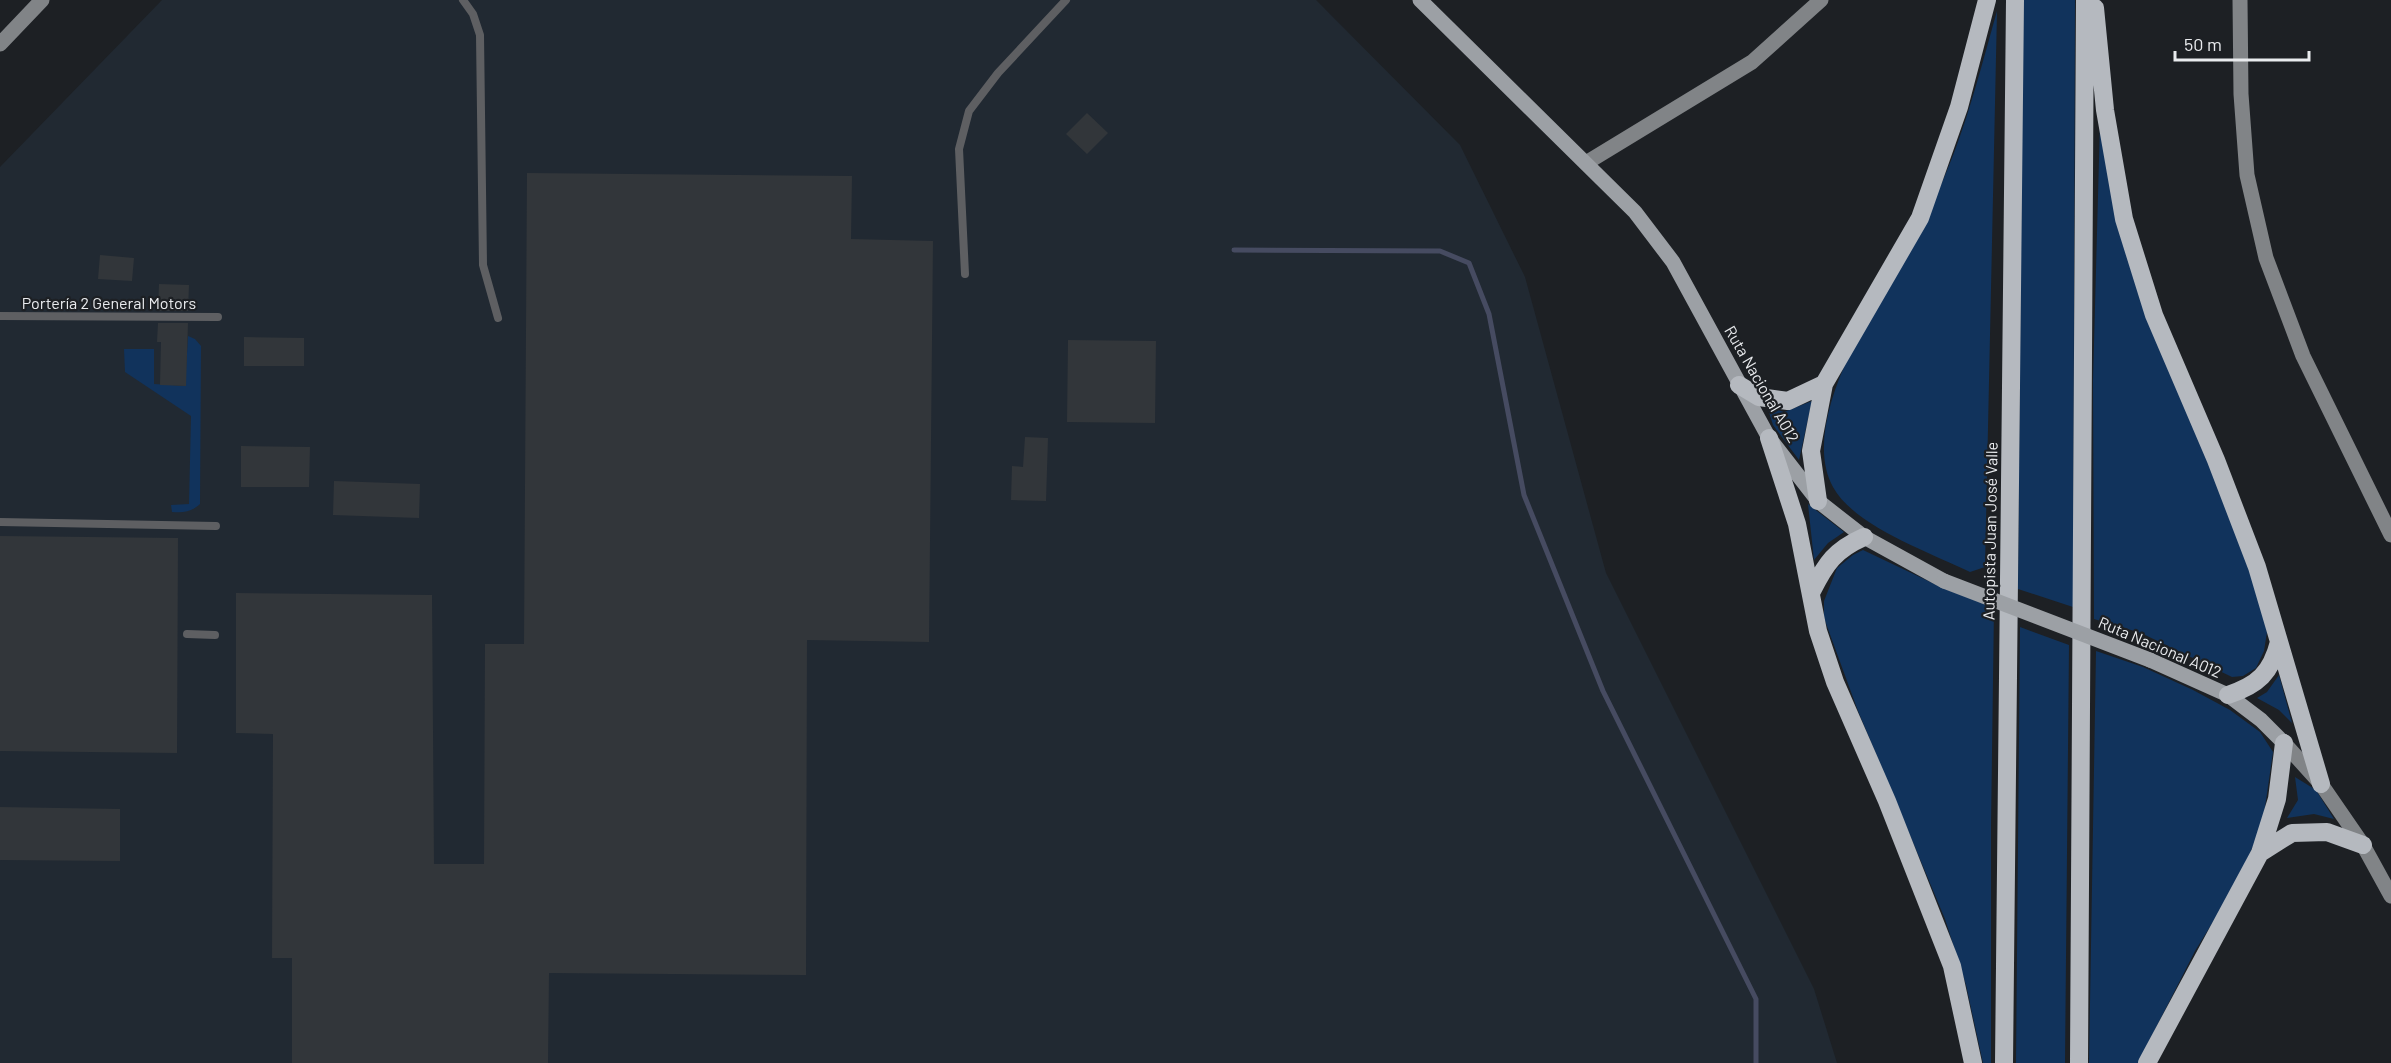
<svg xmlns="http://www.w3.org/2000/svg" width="2391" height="1063" viewBox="0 0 2391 1063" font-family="Barlow,sans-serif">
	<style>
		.built { fill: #212932 }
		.green { fill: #11335c }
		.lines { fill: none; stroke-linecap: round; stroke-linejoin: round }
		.stream { stroke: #464b61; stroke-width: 5 }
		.building { fill: #32363a }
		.lane { stroke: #5e5f62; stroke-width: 8 }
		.secondary { stroke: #818487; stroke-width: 15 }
		.primary { stroke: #9ca0a5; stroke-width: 15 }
		.highway { stroke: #b5b9bf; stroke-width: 18 }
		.primary-bridge { stroke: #9ca0a5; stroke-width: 15 }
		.labels { text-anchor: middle; stroke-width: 4.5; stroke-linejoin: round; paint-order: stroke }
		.street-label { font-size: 16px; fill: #e9ebee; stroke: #1d2024 }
	</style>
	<rect width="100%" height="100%" fill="#1d2024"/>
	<path class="built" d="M162 0H1316L1460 145 1525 277 1606 573 1814 989 1837 1063H0V167Z"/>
	<path class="green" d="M2023 0H2075L2073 607 2018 589Z
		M1997 11 1985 567 1970 572C1931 553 1854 526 1833 487 1792 413 1901 267 1934 200 1963 140 1979 75 1997 11Z
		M2100 122 2208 458 2261 603 2267 632 2264 651 2256 668 2243 676 2232 677 2141 633 2094 619 2093 381Z
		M188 336 195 339 201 346 200 504C191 512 184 513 172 512L171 505 189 504 191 416 125 372 124 349H154V384L185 386Z
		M1812 401 1799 460 1773 425 1767 406 1784 412Z
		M1808 504 1844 532 1828 543 1814 560Z
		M1863 550 1945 589 1994 607 1991 826V1063H1983L1966 985 1945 919 1858 711 1824 618V601L1837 568 1853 555Z
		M2020 627 2069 645 2065 1063H2016Z
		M2096 651 2143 667 2193 690 2230 710 2260 732 2273 752 2263 821 2249 856 2229 896 2195 951 2138 1063H2089Z
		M2279 675 2292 723 2279 710 2257 698 2267 692Z
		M2295 777 2316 790 2334 819 2314 814 2287 818 2298 800Z"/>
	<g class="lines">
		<path class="stream" d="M1234 250 1440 251 1469 263 1489 314 1524 495 1603 691 1756 999V1063"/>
	</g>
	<path class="building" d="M1087 113 1108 133 1087 154 1066 134Z
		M527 173 852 176 851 239 933 241 929 642 807 640 806 975 549 973 548 1063H292V958H272L273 734 236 733V593L432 595 434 864H484L485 644H524Z
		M100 255 134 258 132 281 98 279Z
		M159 284 189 285 188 311H158Z
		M158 323H188L186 386 160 385 161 342H157Z
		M244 337 304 338V366H244Z
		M1068 340 1156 341 1155 423 1067 422Z
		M1025 437 1048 438 1046 501 1011 500 1012 466 1023 467Z
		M241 446 310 447 309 487H241Z
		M334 481 420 484 419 518 333 515Z
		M0 536 178 538 177 753 0 751Z
		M0 807 120 809V861L0 860Z"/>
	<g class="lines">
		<path class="lane" d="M463 0 473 14 480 35 483 265 498 318
			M965 274 959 149 969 111 998 73 1066 0
			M0 316 218 317
			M0 522 216 526
			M187 634 215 635"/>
		<path class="secondary" d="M2240 0 2241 94 2247 175 2266 258 2303 356 2391 535
			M0 44 42 0
			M1586 163 1752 62 1821 0
			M2284 743 2321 784 2363 845 2391 896"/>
		<path class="primary" d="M1420 0 1635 212 1673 262 1769 438 1818 501 1864 537 1944 581
			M2150 660 2228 695 2261 720 2284 743"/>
		<path class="highway" d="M2095 8 2105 110 2124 219 2154 315 2216 460 2257 567 2321 784
			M1739 385 1759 397 1788 401 1824 384
			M1769 438 1797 524 1818 631 1835 682 1887 801 1952 966 1973 1063
			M1818 501 1811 451 1824 384 1920 218 1959 107 1987 0
			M1812 591C1826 563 1835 550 1864 537
			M2228 695C2258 685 2271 673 2279 642
			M2260 853 2292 833 2327 832 2363 845
			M2004 1063 2015 0
			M2079 1063 2085 0
			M2147 1063 2260 853 2277 799 2284 743"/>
		<path class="primary-bridge" d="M1944 581 2150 660"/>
	</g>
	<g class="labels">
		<g class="street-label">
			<text x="109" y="309">Portería 2 General Motors</text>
			<text transform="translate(1762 384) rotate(60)" y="6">Ruta Nacional A012</text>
			<text transform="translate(1990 531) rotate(-89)" y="6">Autopista Juan José Valle</text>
			<text transform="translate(2160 647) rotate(23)" y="6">Ruta Nacional A012</text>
		</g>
	</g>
	<path d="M2175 51v9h134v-9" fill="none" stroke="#e9ebee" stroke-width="3"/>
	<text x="2184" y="51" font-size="18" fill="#e9ebee" stroke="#1d2024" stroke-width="4.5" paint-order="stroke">50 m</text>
</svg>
